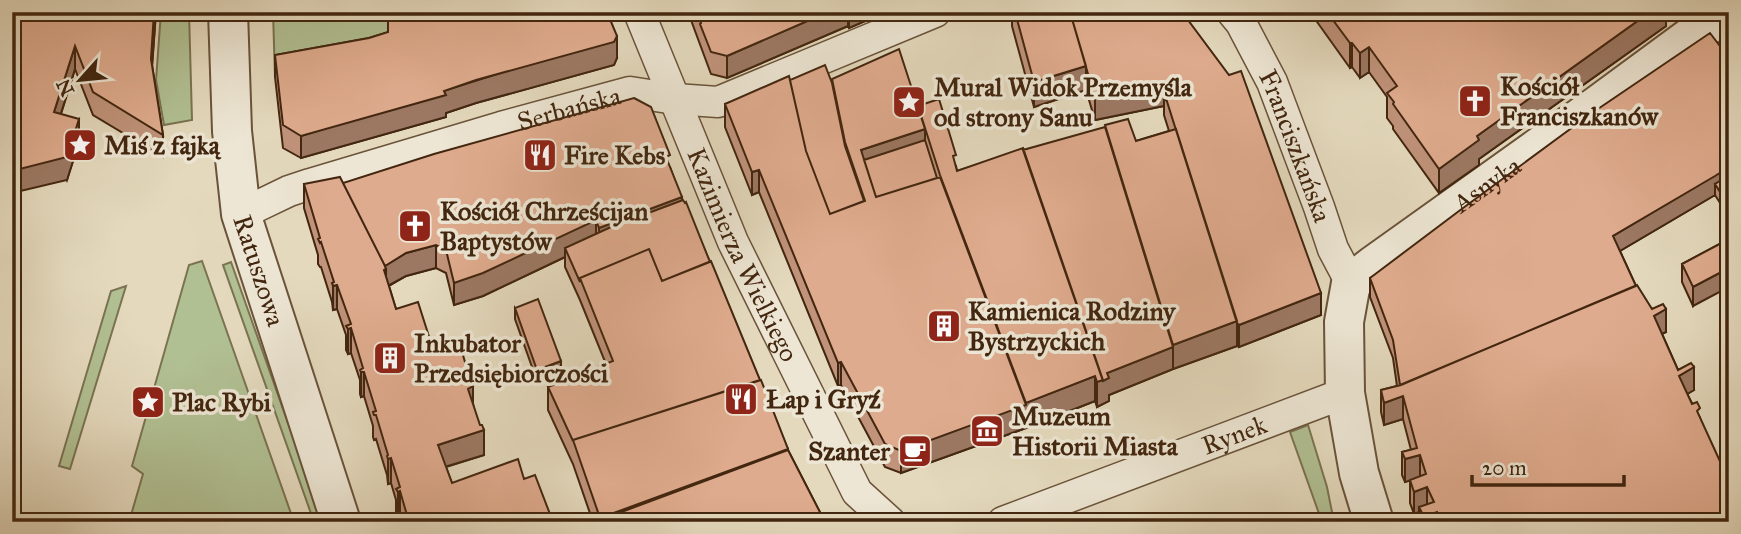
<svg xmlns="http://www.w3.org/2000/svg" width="1741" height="534" viewBox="0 0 1741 534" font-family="'IM FELL Great Primer',serif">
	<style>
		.green { fill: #b1c093; stroke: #7a7351; stroke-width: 2 }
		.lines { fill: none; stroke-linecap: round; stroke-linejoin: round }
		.pedestrian-casing { stroke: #6a533a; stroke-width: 33 }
		.minor-casing { stroke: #6a533a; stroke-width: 42 }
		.pedestrian { stroke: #ede6d4; stroke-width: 30 }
		.minor { stroke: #ede6d4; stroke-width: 38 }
		.wall { fill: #c0937a; stroke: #42260f; stroke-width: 2 }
		.shaded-wall { fill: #9c7863; stroke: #42260f; stroke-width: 2 }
		.building { fill: #dfab8e; stroke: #42260f; stroke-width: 2 }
		.labels { text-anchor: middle; stroke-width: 7; stroke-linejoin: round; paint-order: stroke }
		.poi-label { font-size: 26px; font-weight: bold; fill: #42260f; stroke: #ede6d4; text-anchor: start }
		.street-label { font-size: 26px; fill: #42260f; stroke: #ede6d4 }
	</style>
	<rect width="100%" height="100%" fill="#e4d9bd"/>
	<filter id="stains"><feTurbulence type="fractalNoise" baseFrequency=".00286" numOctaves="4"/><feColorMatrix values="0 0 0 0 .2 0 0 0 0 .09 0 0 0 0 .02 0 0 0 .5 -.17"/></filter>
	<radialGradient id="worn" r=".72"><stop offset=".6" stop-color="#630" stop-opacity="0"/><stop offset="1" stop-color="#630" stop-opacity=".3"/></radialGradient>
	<path class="green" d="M161 12H189L192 120 164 125 156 80Z
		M273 12H412L420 35 369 61 275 77Z
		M202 261 294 522H129L143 474 132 466 189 265Z
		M231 262 323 522H314L223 265Z
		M126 286 70 469 59 466 111 291Z
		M1308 425 1327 487 1334 522H1322L1290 432Z"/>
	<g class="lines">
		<g class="pedestrian-casing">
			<g id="pedestrian">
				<path id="s1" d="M639 12 733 242 857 492 890 522"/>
				<path id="s2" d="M1232 12 1241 23 1272 82 1319 207 1333 249 1351 283"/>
				<path id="s3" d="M241 214 289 191 310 184 501 127 630 92 675 99 718 102 935 12"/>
				<path id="s4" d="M1003 522 1345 393"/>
			</g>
		</g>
		<g class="minor-casing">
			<g id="minor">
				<path id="s5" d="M228 12 232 131 241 214 341 522"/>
				<path id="s6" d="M1374 522 1359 473 1345 393 1344 322 1351 283 1374 265 1594 108 1700 30 1727 14"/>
			</g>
		</g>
		<use href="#pedestrian" class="pedestrian"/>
		<use href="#minor" class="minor"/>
	</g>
	<path class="wall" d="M12 12H156L152 65 163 135V157L93 115 75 69 61 114 79 142 67 180Z
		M688 12H886L849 28 848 26 727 78 711 74Z
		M1012 12H1182L1321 315 1239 347 1237 346 1173 369 1109 395V401L1097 407 1095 401 1026 428 901 473 885 467 841 385 838 386 759 192 752 195 725 127V104L790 80 832 83 918 108 956 166 957 171 1023 150 1136 141 1169 131 1164 115V106L1095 120 1086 90 1034 107 1012 26Z
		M1310 12H1666V26L1479 159V165L1439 193 1393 129V126L1387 118V97L1369 72 1360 78 1352 67 1350 68Z
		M446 15 617 58 614 65 476 103 446 113V117L301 158 283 148 275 77V55L369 38Z
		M1729 58V217L1715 195 1620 251 1636 286 1666 332 1662 334 1678 370 1694 390 1687 394 1700 418 1729 522H1419V512L1414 514 1410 503V480L1405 482 1402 475V452L1411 450 1403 419 1384 425 1381 412V390L1397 386 1393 358 1370 297V278Z
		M670 167 682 201 710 262 788 450 825 522H593L573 464 548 410V387L606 364 580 300 565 267V257L483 296 454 305 446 273 436 268 406 276 389 286 396 309 432 346 459 351 468 380 484 455 446 467 452 483 524 479 553 522H402L400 516 398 517 396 513V500L391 483 388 484 387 475 376 439 374 440 373 437V426L364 396 361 397 360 394V380L351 353 348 354 346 350V335L337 309 333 310 332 302 321 267H320L318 264V255L304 208V184L343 183Z
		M1729 239 1693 306 1682 282V264Z
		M1729 288V332L1723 321V302Z
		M515 308 561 372 537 381 515 319Z"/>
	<path class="shaded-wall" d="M154 12H156L151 82V59Z
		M828 12H848V26L727 78V56Z
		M849 12H886L849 28Z
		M1650 12H1666V26L1479 159V165L1439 193V169L1477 136Z
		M617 36V58L614 65 476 103 446 113V117L301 158V136Z
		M1350 43H1352V67L1350 68Z
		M75 46V69L54 135V112Z
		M1369 47V72L1360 78V53Z
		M1086 66V90L1034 107V82Z
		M1166 83V101L1164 92V106L1095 120V98Z
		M79 119V142L67 180 12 193V171Z
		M925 129V151L864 171 861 150Z
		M1729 167V186L1715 184V195L1613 255V236Z
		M759 170V192L752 195V172Z
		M682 197V219L599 251V228Z
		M596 220V243L565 248V257L483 296 454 305V283Z
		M436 245V268L406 276 386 287V269L384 266 406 253Z
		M1729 268V287L1693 306V287Z
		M337 285V309L333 310V286Z
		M1321 293V315L1239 347V325Z
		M1666 309V332L1654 338V316Z
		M1237 321V346L1173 369V345Z
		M351 328V353L348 354V329Z
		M1173 347V369L1109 395V401L1097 407V382L1107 373Z
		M561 361V372L537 381V370Z
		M841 362V385L838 386V363Z
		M1694 367V390L1679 399V376Z
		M361 372H364V396L361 397Z
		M466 372H468V388L473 386V411L468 413Z
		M1095 376V401L1026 428 901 473V451Z
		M1403 396V419L1384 425V403Z
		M484 430V455L438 469V445Z
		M788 449V473L600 522V518Z
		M1420 455V478L1405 482V459Z
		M391 458V483L388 484V459Z
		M1427 487V509L1419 507V512L1414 514V492Z
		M400 491V516L398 517V492Z
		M1437 512V522H1424V517Z"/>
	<path class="building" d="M12 12H154L151 59 163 135 93 92 75 46 54 112 79 119 67 157 12 171Z
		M419 12H445L446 15 458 12H607L617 36 614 42 476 80 444 91 446 95 301 136 283 125 275 55 369 38 388 32V20Z
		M697 12H828L727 56 711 52 700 24 701 23Z
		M1015 12H1070L1086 66 1034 82Z
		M1070 12H1182L1229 75 1241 71 1321 293 1239 325 1237 323 1164 92 1169 90 1166 83 1095 98Z
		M1327 12H1650L1477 136 1479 140 1439 169 1393 104 1394 102 1387 93 1397 86 1369 47 1360 53 1352 43H1350Z
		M1710 33 1729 58V167L1715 176 1613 236 1636 286 1400 385 1393 340 1370 278 1459 211 1592 113Z
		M899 49 925 129 861 150 876 197 940 177 1026 405 901 451 885 444 841 362 838 363 759 170 752 172 725 104 789 76 806 151 830 214 865 201 845 142 832 79Z
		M825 65 832 83 845 146 864 201 830 214 806 151 790 80Z
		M634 98 651 107 670 155 666 157 682 197 599 228 596 220 483 273 454 283 446 250 436 245 406 253 385 266 343 183 434 154Z
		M939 99 956 155 953 156 957 171 1023 148 1103 380 1097 382 1095 376 1026 403 940 175 918 106Z
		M1128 119 1136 141 1176 129 1237 321 1173 345 1105 125Z
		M1105 127 1173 347 1107 373 1109 378 1103 381 1023 150Z
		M925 140 937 178 876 197 864 160Z
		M1729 175V206L1715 184Z
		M340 177 384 264 386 269 384 270 396 309 418 302 432 346 458 338 459 343H457L460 353 462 352 468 372H466L469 382 471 381 473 386 468 389 480 425H482L484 430 438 445 452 483 518 459 524 479 535 475 553 522H409L400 491 398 492 396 489 400 487 391 458 388 459 387 456 388 455 376 415H374L373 412 376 411 364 372H361L360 370 363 368 351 328 348 329 346 326 351 324 337 285 333 286 332 283 334 282 321 242 320 243 318 239 320 238 304 184Z
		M683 200 685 203 686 202 710 262 662 281 649 249 580 278V282L565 248 611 227Z
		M1729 239V268L1693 287 1682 264Z
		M649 249 662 281 711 261 760 380 573 440V441L548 387 613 361 580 278Z
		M1637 285 1652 309 1663 304 1666 309 1654 316 1678 370 1691 363 1694 367 1679 376 1692 404 1697 402 1700 408 1697 411 1729 481V522H1441L1437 512 1424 517 1419 507 1434 502 1427 487 1414 492 1410 480 1426 474 1420 455 1405 459 1402 452 1417 448 1403 396 1384 403 1381 390 1401 385Z
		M1729 288V314L1723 302 1726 289Z
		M538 299 561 361 537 370 515 308Z
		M761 380 788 449 600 518 573 440Z
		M788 450 825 522H600V520Z"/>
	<defs>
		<g id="church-square" transform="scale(1.75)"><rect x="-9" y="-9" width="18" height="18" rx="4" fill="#8f2418" stroke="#ede6d4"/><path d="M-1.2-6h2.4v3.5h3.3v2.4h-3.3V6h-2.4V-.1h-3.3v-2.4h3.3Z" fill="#fff"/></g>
		<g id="sight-square" transform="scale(1.75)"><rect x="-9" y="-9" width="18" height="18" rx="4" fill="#8f2418" stroke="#ede6d4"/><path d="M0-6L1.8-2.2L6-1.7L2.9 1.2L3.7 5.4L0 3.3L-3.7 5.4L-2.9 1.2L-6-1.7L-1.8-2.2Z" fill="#fff"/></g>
		<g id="restaurant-square" transform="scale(1.75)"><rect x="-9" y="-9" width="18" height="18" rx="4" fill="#8f2418" stroke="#ede6d4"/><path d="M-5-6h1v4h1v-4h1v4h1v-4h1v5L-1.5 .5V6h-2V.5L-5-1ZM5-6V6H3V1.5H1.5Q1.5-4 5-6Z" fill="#fff"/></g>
		<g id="building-square" transform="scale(1.75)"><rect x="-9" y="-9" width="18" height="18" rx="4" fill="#8f2418" stroke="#ede6d4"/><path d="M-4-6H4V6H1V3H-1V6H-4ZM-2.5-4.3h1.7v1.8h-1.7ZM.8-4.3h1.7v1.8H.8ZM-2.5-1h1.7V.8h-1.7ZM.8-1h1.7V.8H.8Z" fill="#fff"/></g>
		<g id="museum-square" transform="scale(1.75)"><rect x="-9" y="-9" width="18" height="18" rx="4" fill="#8f2418" stroke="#ede6d4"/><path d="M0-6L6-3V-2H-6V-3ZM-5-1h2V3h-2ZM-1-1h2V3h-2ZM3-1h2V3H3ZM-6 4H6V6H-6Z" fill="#fff"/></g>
		<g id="cafe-square" transform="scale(1.75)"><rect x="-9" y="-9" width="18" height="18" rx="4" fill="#8f2418" stroke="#ede6d4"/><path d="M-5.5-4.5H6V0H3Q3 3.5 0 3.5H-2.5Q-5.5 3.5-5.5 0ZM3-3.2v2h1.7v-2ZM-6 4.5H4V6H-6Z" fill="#fff"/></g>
	</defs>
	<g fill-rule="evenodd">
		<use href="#church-square" x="1475" y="101"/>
		<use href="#sight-square" x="909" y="102"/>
		<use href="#sight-square" x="80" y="145"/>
		<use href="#restaurant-square" x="540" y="155"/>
		<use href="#church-square" x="415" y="226"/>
		<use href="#building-square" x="944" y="326"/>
		<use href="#building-square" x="390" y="358"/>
		<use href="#restaurant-square" x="741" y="399"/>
		<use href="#sight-square" x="148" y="402"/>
		<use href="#museum-square" x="987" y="431"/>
		<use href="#cafe-square" x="915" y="451"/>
	</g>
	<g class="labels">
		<g class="poi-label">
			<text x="1500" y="95">Kościół<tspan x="1500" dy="30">Franciszkanów</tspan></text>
			<text x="934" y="96">Mural Widok Przemyśla<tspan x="934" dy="30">od strony Sanu</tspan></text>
			<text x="104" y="154">Miś z fajką</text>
			<text x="564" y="164">Fire Kebs</text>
			<text x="440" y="220">Kościół Chrześcijan<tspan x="440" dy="30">Baptystów</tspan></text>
			<text x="968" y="320">Kamienica Rodziny<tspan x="968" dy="30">Bystrzyckich</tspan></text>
			<text x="414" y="352">Inkubator<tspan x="414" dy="30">Przedsiębiorczości</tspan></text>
			<text x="766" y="408">Łap i Gryź</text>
			<text x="172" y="411">Plac Rybi</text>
			<text x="1012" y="425">Muzeum<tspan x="1012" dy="30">Historii Miasta</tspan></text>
			<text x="890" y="460" text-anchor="end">Szanter</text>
		</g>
		<g class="street-label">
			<text dy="9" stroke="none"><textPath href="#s3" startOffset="345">Serbańska</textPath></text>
			<text dy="9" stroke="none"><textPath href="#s2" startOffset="149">Franciszkańska</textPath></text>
			<text dy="9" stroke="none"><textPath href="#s6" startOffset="411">Asnyka</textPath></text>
			<text dy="9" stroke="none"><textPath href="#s1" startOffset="264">Kazimierza Wielkiego</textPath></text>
			<text dy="9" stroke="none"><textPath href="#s5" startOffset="262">Ratuszowa</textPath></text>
			<text dy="9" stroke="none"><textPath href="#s4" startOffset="247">Rynek</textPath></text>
		</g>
	</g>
	<rect width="1741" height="534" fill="none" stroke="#e4d9bd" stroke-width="42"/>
	<rect x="14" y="14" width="1713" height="506" fill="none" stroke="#42260f" stroke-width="3.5"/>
	<rect x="21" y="21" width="1699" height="492" fill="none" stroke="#42260f" stroke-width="2"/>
	<g transform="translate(80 80) rotate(243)" stroke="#ede6d4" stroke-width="5" paint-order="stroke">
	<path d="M0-5L12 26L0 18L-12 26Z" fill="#42260f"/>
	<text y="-10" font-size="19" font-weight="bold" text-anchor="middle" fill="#42260f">N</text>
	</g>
	<path d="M1472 475v10h152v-10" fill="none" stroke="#42260f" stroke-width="3.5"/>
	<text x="1482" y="475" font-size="21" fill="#42260f" stroke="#ede6d4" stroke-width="5" paint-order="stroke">20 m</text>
	<rect width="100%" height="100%" filter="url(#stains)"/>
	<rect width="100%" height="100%" fill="url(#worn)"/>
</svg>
